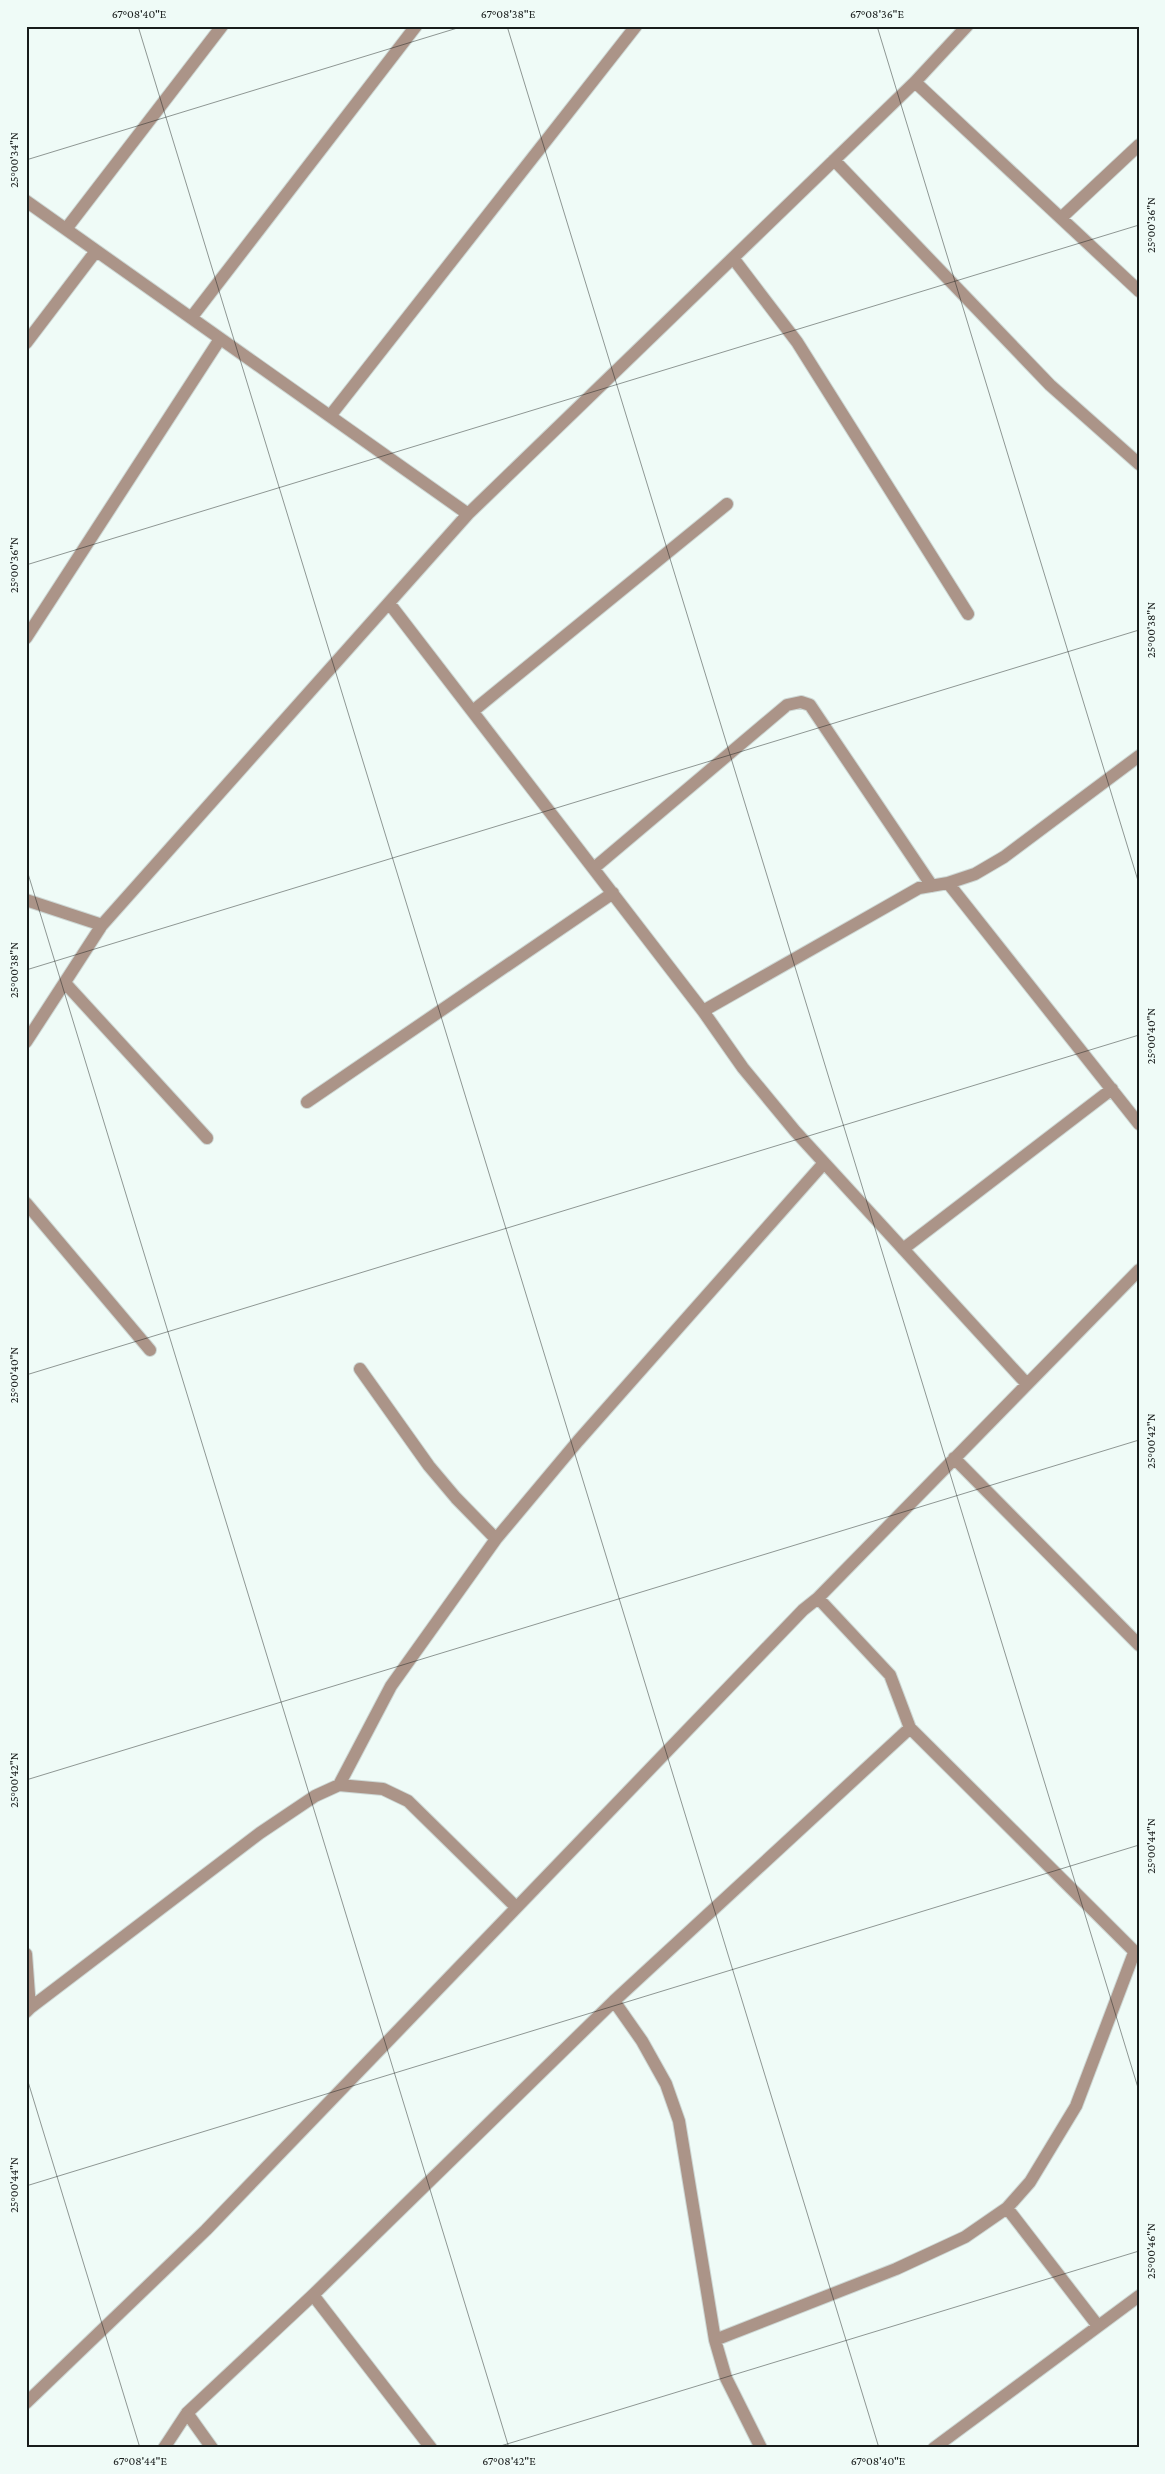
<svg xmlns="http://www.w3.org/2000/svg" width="1165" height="2474" viewBox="0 0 1165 2474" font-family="'Crimson Pro',serif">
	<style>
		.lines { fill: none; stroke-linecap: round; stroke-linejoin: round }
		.minor-casing { stroke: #cdd7d4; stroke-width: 14 }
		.minor { stroke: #ab9488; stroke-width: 12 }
		.ticks { fill: none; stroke: #181c1b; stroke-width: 1; stroke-opacity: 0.45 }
		.neatline { fill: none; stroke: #181c1b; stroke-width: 2 }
		.ticks-label { font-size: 12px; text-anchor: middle; fill: #181c1b }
	</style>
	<rect width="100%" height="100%" fill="#effbf7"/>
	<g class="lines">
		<g class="minor-casing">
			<path id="minor" d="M915 82 1139 291
				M834 160 1050 385 1139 464
				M26 201 468 514
				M1061 218 1139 145
				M66 229 222 26
				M733 258 797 342 968 614
				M191 318 416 26
				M26 343 96 251
				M330 416 636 26
				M389 603 703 1011 743 1068 795 1131 1026 1383
				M26 638 220 339
				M473 711 727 504
				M594 868 787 705 801 702 810 705 932 886
				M948 883 1139 1124
				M26 900 102 925
				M65 983 207 1138
				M703 1011 919 888 948 883 975 874 1004 857 1139 756
				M26 1042 102 925 468 514 915 82 967 26
				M307 1102 613 893
				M26 1203 150 1350
				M903 1249 1112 1089
				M360 1369 429 1466 456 1498 496 1539
				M954 1458 1139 1645
				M818 1598 890 1675 910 1728 1139 1956
				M339 1785 391 1686 496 1539 578 1441 824 1163
				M26 1954 30 2008 26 2012
				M614 2001 642 2041 666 2084 679 2121 715 2340 726 2378 761 2448
				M30 2008 260 1833 315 1796 339 1785 383 1789 408 1801 516 1907
				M1007 2208 1098 2326
				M313 2295 431 2448
				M715 2340 896 2269 965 2237 1007 2208 1030 2182 1076 2106 1134 1953
				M26 2403 206 2230 803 1610 818 1598 1139 1270
				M187 2413 212 2448
				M164 2448 187 2413 313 2295 614 2001 910 1728
				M934 2448 1139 2296"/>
		</g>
		<use href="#minor" class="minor"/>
	</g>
	<path class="ticks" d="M138 26 879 2448M507 26 1139 2091M877 26 1139 884M26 160 464 26M26 565 1139 225M26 867 509 2448M26 970 1139 630M26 1375 1139 1035M26 1780 1139 1440M26 2075 140 2448M26 2186 1139 1845M494 2448 1139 2251"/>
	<rect width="1165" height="2474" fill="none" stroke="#effbf7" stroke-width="55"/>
	<rect x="28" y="28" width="1110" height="2418" class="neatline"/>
	<g class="ticks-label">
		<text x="139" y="18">67°08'40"E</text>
		<text x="508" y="18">67°08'38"E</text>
		<text x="877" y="18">67°08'36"E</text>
		<text transform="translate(14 160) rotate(-90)" y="4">25°00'34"N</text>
		<text transform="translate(1151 225) rotate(-90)" y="4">25°00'36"N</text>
		<text transform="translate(14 565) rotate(-90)" y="4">25°00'36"N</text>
		<text transform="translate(1151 630) rotate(-90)" y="4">25°00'38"N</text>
		<text transform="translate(14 970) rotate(-90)" y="4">25°00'38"N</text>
		<text transform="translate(1151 1036) rotate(-90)" y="4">25°00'40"N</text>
		<text transform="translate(14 1375) rotate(-90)" y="4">25°00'40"N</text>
		<text transform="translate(1151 1441) rotate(-90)" y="4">25°00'42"N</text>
		<text transform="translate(14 1780) rotate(-90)" y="4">25°00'42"N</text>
		<text transform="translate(1151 1846) rotate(-90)" y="4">25°00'44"N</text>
		<text transform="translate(14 2185) rotate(-90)" y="4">25°00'44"N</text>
		<text transform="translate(1151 2251) rotate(-90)" y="4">25°00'46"N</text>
		<text x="140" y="2465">67°08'44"E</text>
		<text x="509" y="2465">67°08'42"E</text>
		<text x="878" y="2465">67°08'40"E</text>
	</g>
</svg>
